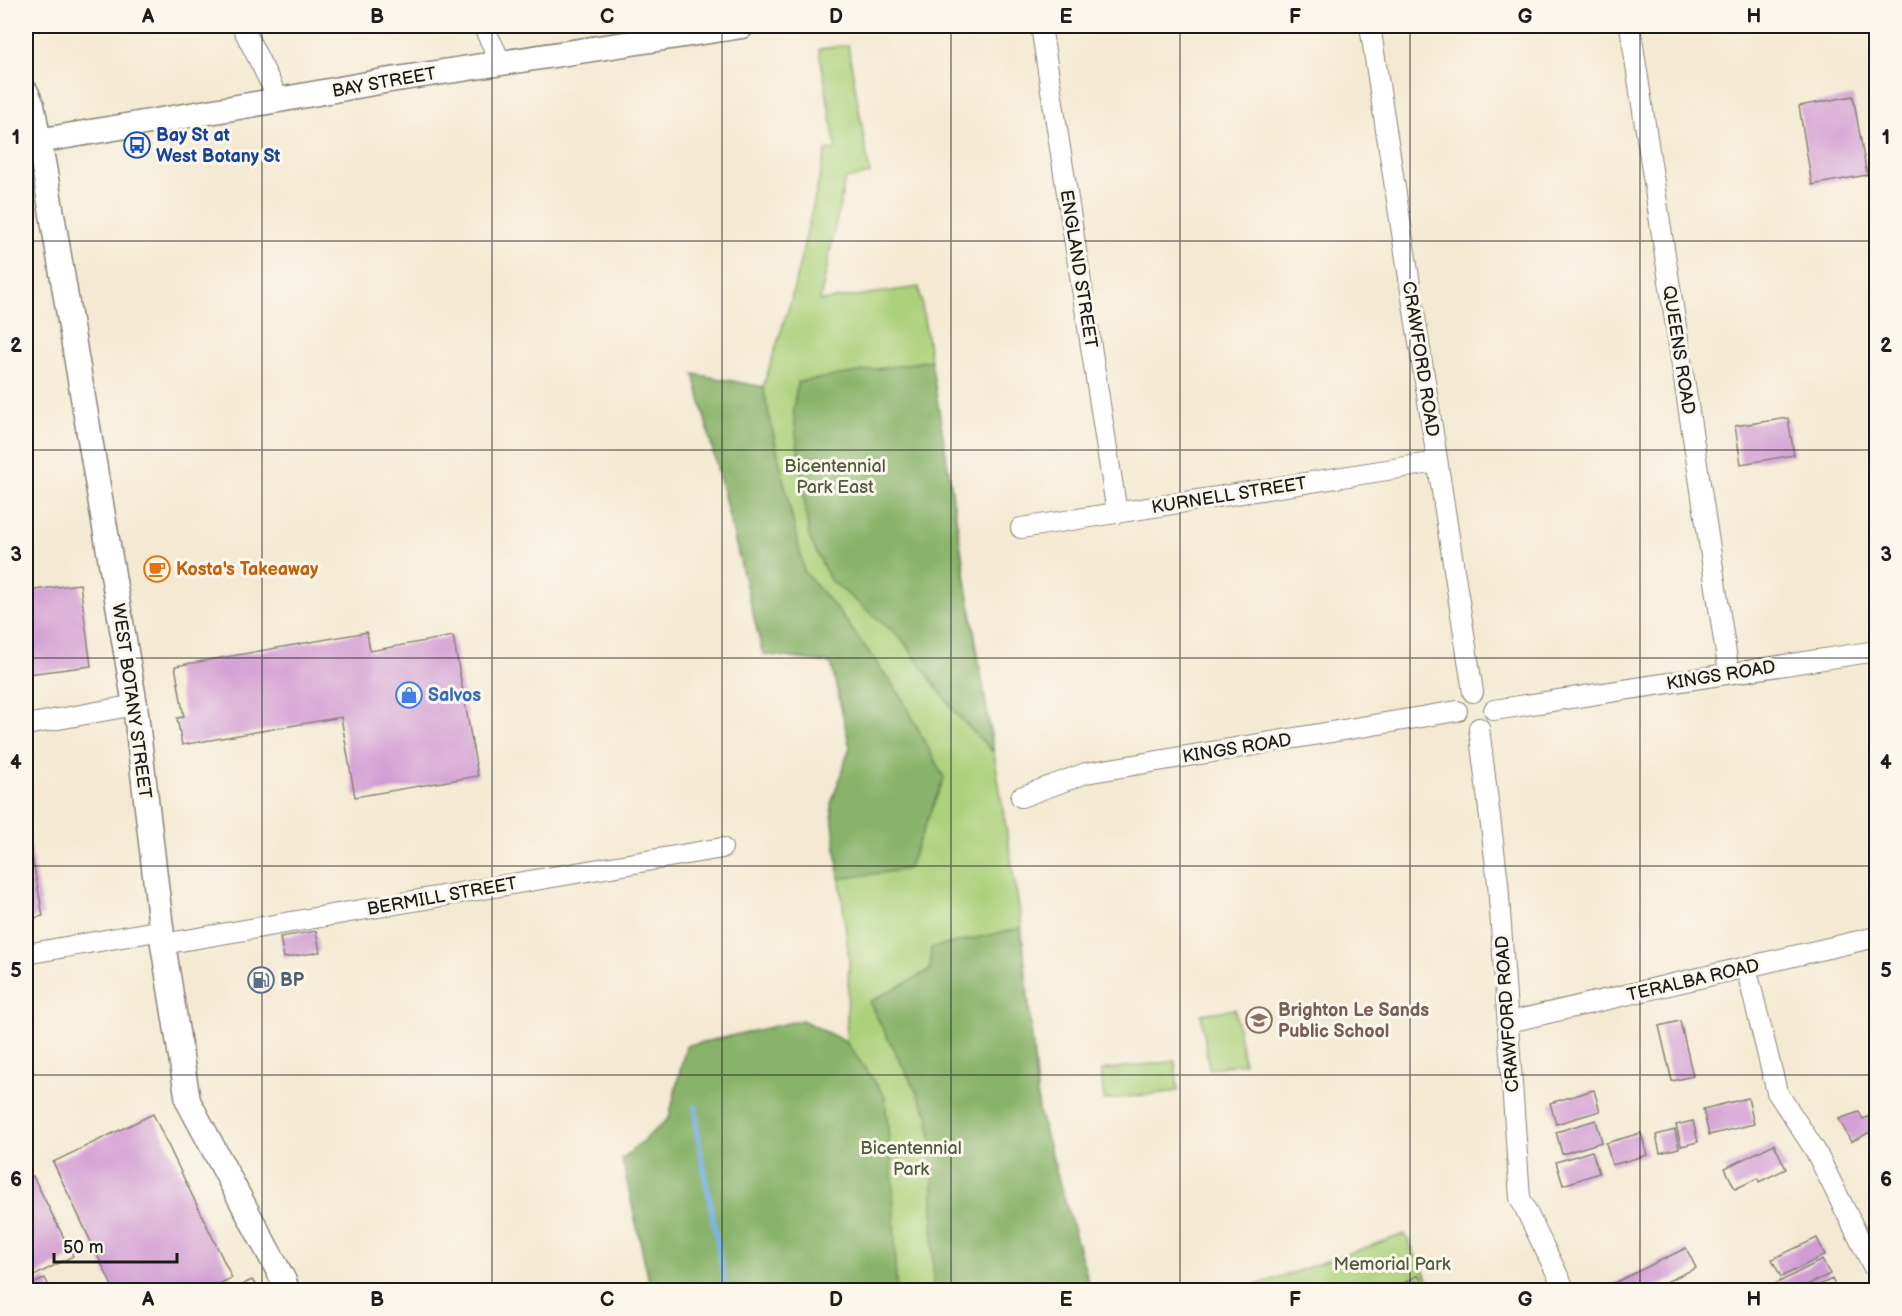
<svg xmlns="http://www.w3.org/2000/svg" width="1902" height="1316" viewBox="0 0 1902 1316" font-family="'Balsamiq Sans',sans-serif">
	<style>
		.green { fill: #acd17b; stroke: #64764c; stroke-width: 1.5 }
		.forest { fill: #89b36b; stroke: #526844; stroke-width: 1.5 }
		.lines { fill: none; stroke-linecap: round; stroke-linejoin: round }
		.stream { stroke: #7db3ec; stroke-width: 5 }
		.building { fill: #d19cd3 }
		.minor-casing { stroke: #888378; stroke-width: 22 }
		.major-casing { stroke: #888378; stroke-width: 27 }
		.minor { stroke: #fff; stroke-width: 20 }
		.major { stroke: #fff; stroke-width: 24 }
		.grid { fill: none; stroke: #1c1c1c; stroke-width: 1.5; stroke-opacity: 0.55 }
		.labels { text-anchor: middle; stroke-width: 6; stroke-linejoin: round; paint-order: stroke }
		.street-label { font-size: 18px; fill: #1c1c1c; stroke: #fbf7ec }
		.transit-label { font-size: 18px; font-weight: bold; fill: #164399; stroke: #fbf7ec; text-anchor: start }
		.park-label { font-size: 18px; fill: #4e5b3d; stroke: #fbf7ec }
		.food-label { font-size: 18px; font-weight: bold; fill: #c56008; stroke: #fbf7ec; text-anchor: start }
		.shop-label { font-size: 18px; font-weight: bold; fill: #366cbe; stroke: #fbf7ec; text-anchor: start }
		.service-label { font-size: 18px; font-weight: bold; fill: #4e5e75; stroke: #fbf7ec; text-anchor: start }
		.education-label { font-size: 18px; font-weight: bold; fill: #785e54; stroke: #fbf7ec; text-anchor: start }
		.neatline { fill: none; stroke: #1c1c1c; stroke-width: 2 }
		.grid-label { font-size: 20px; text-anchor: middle; font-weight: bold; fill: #1c1c1c }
	</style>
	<rect width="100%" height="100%" fill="#fbf7ec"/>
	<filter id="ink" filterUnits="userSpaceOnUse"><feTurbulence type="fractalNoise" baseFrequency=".0167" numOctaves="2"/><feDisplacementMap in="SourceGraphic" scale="12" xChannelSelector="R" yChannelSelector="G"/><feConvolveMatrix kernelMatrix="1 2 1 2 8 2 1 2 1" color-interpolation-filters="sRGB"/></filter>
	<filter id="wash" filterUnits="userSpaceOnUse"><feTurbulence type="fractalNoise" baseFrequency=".008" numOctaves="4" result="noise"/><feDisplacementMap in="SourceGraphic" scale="24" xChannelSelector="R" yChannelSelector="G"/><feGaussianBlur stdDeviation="1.35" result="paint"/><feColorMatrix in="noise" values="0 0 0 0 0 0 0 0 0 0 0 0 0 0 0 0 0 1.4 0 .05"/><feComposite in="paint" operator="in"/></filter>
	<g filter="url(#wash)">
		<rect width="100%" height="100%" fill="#f4ead3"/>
		<path class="green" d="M848 45 870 174 845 179 820 301 919 287 1021 921 1039 1112 1091 1290H651L622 1159 669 1118 686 1046 802 1020 846 1042 849 959 831 804 850 747 831 663 763 654 694 374 763 387 791 300 826 150 836 149 819 49Z
			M1235 1009 1244 1063 1209 1069 1201 1014Z
			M1175 1061 1178 1091 1104 1100 1101 1070Z
			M1405 1234 1433 1290H1242Z"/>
		<path class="forest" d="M931 360 993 752 957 715 901 638 830 580 809 537 793 409 798 382Z
			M694 374 763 387 804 571 843 617 901 696 944 778 908 869 839 879 831 804 850 747 831 663 763 654Z
			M1021 928 1039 1112 1091 1290H933V1173L929 1116 869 1002 930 970 931 948Z
			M802 1020 846 1042 885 1096 893 1182 896 1290H651L622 1159 669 1118 686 1046Z"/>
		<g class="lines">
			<path class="stream" d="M696 1107 697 1132 726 1290"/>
		</g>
		<g id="blocks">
			<path class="building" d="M1853 96 1867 175 1812 185 1799 106Z
				M1788 418 1794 455 1741 464 1735 426Z
				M80 584 91 666 28 674 26 653V591Z
				M367 632 370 651 453 636 478 776 355 797 341 717 182 745 177 718 184 717 175 666Z
				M26 824 43 916 26 920Z
				M316 931 320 952 284 958 280 937Z
				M1680 1021 1693 1076 1672 1081 1659 1026Z
				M1594 1090 1600 1111 1556 1124 1550 1103Z
				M1748 1098 1754 1124 1709 1135 1703 1109Z
				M1859 1112 1863 1119 1876 1113V1129L1851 1142 1839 1119Z
				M153 1114 232 1278 205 1290H114L53 1162Z
				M1596 1120 1602 1142 1562 1154 1556 1132Z
				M1693 1121 1698 1142 1681 1146 1676 1125Z
				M1675 1130 1679 1148 1660 1153 1656 1135Z
				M1641 1133 1647 1155 1612 1165 1606 1143Z
				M1774 1144 1786 1169 1759 1182 1758 1178 1735 1189 1725 1168Z
				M1592 1151 1599 1173 1563 1185 1556 1162Z
				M33 1176 73 1256 26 1280V1179Z
				M1817 1238 1825 1255 1781 1277 1772 1259Z
				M1686 1248 1696 1268 1649 1290H1610L1608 1286Z
				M1822 1260 1830 1274 1796 1290H1773V1285Z
				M1418 1275 1426 1290H1403L1400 1285Z
				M45 1278 51 1290H26V1288Z
				M1832 1279 1837 1290H1809Z
				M252 1280 259 1290H231Z"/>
		</g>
	</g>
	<g filter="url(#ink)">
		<use href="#blocks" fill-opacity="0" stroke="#888378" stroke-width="1.5"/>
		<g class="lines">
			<g class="minor-casing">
				<path id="minor" d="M242 26 279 100
					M483 26 501 62
					M1041 26 1117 513
					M1370 26 1473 692
					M1630 26 1729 673
					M1021 528 1437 462
					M1494 710 1876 651
					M26 725 135 705
					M1479 728 1498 883 1520 1198 1565 1290
					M1021 797 1086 773 1457 711
					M163 944 722 848
					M26 954 162 930
					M1746 967 1777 1092 1815 1150 1876 1272
					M1509 1022 1876 937"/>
			</g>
			<g class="major-casing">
				<path id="major" d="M26 92 32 105 44 167 135 705 163 944 188 1101 284 1281 287 1290
					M26 143 279 100 384 81 742 26"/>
			</g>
			<use href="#minor" class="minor"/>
			<use href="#major" class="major"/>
		</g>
	</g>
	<path class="grid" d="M262 26V1290M492 26V1290M722 26V1290M951 26V1290M1180 26V1290M1410 26V1290M1640 26V1290M26 241H1876M26 450H1876M26 658H1876M26 866H1876M26 1075H1876"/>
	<defs>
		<g id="bus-ring" transform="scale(1.35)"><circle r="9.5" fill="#fbf7ec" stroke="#1a4fb4" stroke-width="1.5"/><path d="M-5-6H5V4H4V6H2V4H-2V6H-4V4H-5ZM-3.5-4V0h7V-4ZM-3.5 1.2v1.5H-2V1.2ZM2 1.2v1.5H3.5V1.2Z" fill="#1a4fb4"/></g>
		<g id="cafe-ring" transform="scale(1.35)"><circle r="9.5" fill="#fbf7ec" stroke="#e8710a" stroke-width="1.5"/><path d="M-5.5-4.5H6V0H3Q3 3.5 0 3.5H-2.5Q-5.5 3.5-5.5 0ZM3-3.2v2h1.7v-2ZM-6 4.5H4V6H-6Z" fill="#e8710a"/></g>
		<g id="shop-ring" transform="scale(1.35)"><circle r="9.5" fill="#fbf7ec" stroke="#3f7fe0" stroke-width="1.5"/><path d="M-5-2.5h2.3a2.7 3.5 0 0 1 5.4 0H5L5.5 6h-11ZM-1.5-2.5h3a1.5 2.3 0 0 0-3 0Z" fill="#3f7fe0"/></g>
		<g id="fuel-ring" transform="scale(1.35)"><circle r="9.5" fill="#fbf7ec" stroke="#5c6f8a" stroke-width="1.5"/><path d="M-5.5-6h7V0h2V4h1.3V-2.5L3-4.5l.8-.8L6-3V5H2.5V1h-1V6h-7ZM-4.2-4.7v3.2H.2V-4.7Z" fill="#5c6f8a"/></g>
		<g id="school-ring" transform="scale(1.35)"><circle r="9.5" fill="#fbf7ec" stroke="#8d6e63" stroke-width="1.5"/><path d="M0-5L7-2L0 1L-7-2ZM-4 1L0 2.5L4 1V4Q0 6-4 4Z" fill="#8d6e63"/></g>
	</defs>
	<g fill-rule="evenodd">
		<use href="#bus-ring" x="137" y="145"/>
		<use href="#cafe-ring" x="157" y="569"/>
		<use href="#shop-ring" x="409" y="695"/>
		<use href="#fuel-ring" x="261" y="980"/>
		<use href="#school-ring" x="1259" y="1020"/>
	</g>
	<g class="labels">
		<g class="street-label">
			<text transform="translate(384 82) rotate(-10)" y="6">BAY STREET</text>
			<text transform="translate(1079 269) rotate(81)" y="6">ENGLAND STREET</text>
			<text transform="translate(1679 350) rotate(81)" y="6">QUEENS ROAD</text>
			<text transform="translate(1421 359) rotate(81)" y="6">CRAWFORD ROAD</text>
			<text transform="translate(1229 495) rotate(-9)" y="6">KURNELL STREET</text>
			<text transform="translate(1721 675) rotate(-9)" y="6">KINGS ROAD</text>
			<text transform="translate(132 701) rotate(82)" y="6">WEST BOTANY STREET</text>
			<text transform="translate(1237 748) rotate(-9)" y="6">KINGS ROAD</text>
			<text transform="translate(442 896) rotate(-10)" y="6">BERMILL STREET</text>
			<text transform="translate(1693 980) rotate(-13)" y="6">TERALBA ROAD</text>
			<text transform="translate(1507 1014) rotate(-94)" y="6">CRAWFORD ROAD</text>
		</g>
		<g class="transit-label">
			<text x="156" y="141">Bay St at<tspan x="156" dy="21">West Botany St</tspan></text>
		</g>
		<g class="park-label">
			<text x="835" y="472">Bicentennial<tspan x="835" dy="21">Park East</tspan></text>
			<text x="911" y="1154">Bicentennial<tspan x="911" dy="21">Park</tspan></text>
			<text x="1392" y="1270">Memorial Park</text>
		</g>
		<g class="food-label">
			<text x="176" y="575">Kosta's Takeaway</text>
		</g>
		<g class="shop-label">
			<text x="428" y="701">Salvos</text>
		</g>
		<g class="service-label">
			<text x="280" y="986">BP</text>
		</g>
		<g class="education-label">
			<text x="1278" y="1016">Brighton Le Sands<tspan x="1278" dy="21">Public School</tspan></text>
		</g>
	</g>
	<rect width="1902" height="1316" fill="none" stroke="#fbf7ec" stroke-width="66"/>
	<path d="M54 1253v9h123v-9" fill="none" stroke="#1c1c1c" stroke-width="3"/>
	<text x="63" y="1253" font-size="18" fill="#1c1c1c" stroke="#fbf7ec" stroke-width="4.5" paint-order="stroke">50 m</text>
	<rect x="33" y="33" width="1836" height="1250" class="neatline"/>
	<g class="grid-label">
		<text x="148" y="23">A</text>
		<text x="377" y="23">B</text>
		<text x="607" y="23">C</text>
		<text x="836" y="23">D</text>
		<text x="1066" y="23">E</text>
		<text x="1295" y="23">F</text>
		<text x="1525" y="23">G</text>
		<text x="1754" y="23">H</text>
		<text x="16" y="144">1</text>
		<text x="1886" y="144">1</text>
		<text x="16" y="352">2</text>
		<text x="1886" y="352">2</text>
		<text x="16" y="561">3</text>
		<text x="1886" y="561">3</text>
		<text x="16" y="769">4</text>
		<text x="1886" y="769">4</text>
		<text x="16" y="977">5</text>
		<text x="1886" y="977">5</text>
		<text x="16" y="1186">6</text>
		<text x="1886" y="1186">6</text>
		<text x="148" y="1306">A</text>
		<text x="377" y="1306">B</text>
		<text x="607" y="1306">C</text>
		<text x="836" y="1306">D</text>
		<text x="1066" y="1306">E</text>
		<text x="1295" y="1306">F</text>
		<text x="1525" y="1306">G</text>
		<text x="1754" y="1306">H</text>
	</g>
</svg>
